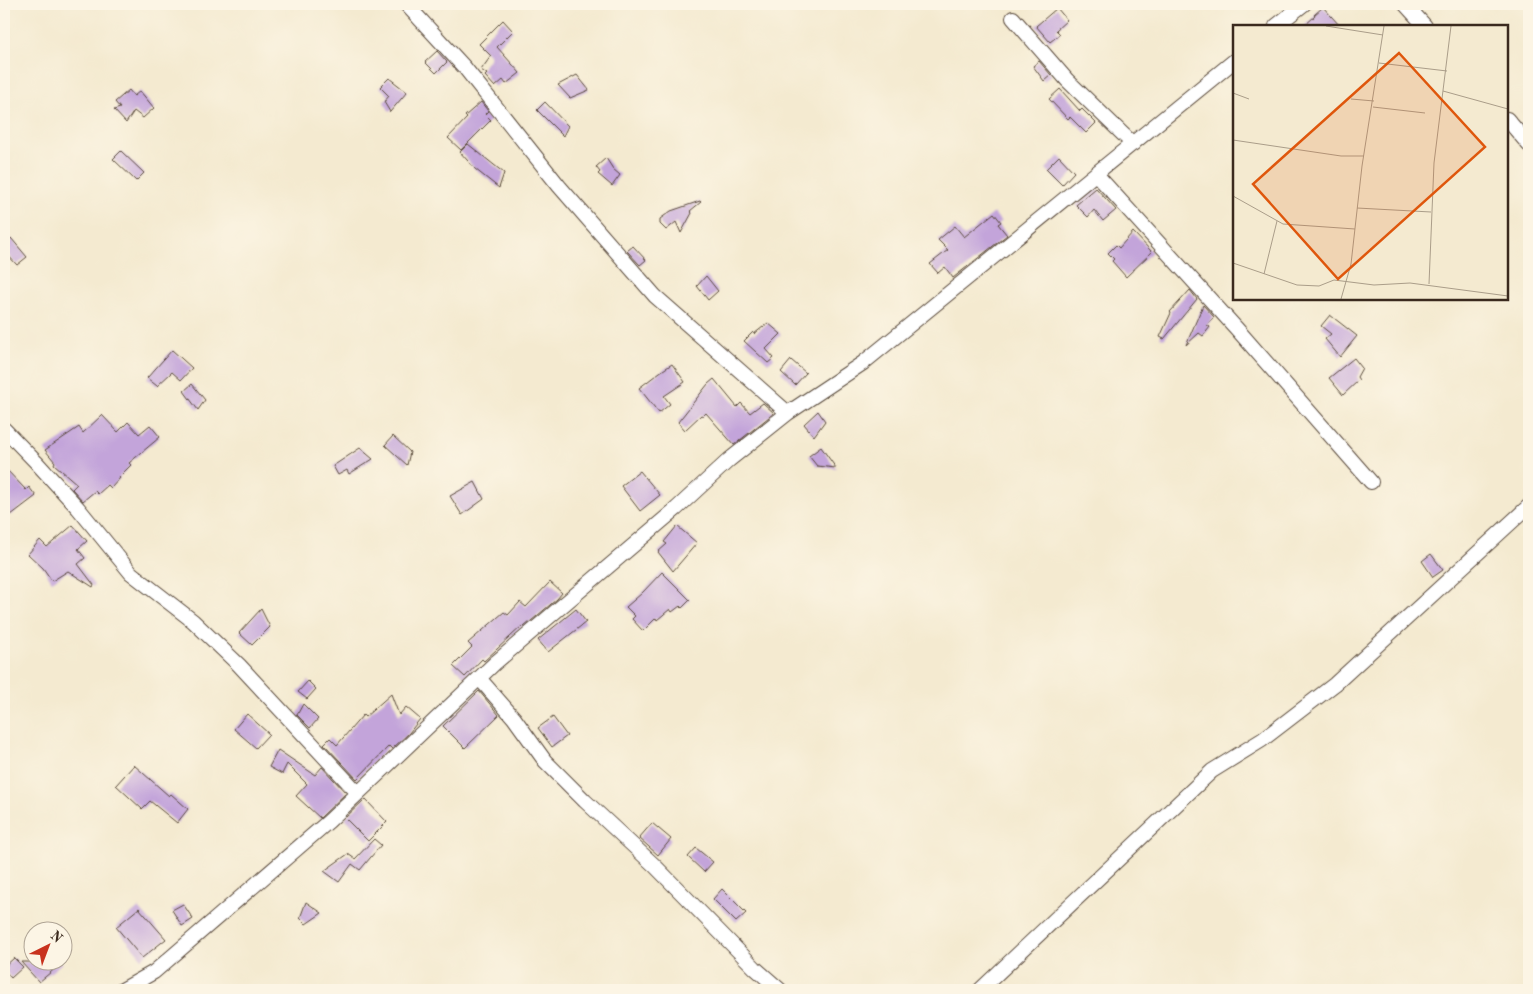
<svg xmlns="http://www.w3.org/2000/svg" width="1533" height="994" viewBox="0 0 1533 994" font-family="'Old Standard TT',serif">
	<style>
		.building { fill: #c3a4da }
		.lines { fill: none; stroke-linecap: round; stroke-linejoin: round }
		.minor-casing { stroke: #574739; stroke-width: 16 }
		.minor { stroke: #fff; stroke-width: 14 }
		.inset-road { fill: none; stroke: #aa9d89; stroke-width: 1 }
		.view { fill: #df570d; fill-opacity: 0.15; stroke: #df570d; stroke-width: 2.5 }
		.inset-edge { fill: none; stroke: #3b2a1e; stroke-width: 2.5 }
	</style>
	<rect width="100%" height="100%" fill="#fcf5e5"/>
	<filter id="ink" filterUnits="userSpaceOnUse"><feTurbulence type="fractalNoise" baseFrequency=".02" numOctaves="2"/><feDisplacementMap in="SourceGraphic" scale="10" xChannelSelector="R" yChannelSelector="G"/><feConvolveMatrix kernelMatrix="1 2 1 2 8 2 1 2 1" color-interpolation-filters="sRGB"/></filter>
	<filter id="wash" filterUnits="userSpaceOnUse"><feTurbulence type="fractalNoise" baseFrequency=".0096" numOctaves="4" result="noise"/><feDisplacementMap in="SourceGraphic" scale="20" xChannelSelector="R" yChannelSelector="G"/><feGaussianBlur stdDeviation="1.12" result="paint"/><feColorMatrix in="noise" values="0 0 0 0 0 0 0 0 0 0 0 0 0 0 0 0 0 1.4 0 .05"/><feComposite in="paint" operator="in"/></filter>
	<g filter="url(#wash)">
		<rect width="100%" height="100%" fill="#f4ead0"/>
		<g id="blocks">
			<path class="building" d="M1323 7 1340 26H1304L1315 16 1314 15Z
				M1057 8 1067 20 1056 30 1060 34 1050 42 1036 26Z
				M503 20 513 31 497 47 520 73 506 84 503 80 495 87 485 76 487 74 481 70 491 56 479 44Z
				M437 51 447 62 436 73 425 62Z
				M1039 61 1051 75 1044 81 1033 66Z
				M577 75 589 90 570 98 558 85Z
				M389 78 407 92 390 112 384 102 389 96 380 87Z
				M1060 89 1080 111 1082 109 1096 123 1086 133 1070 117 1068 119 1049 99Z
				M129 90 134 96 140 91 154 108 143 118 134 111 126 123 114 110 120 108 115 102Z
				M481 102 488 111 485 114 491 120 461 150 448 138 467 118 465 116Z
				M545 102 568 126 563 136 537 110Z
				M468 144 504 173 499 188 475 169 460 152Z
				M121 151 144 173 136 181 113 159Z
				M1059 156 1074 172 1062 185 1046 169Z
				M606 158 613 169 620 175 612 186 598 174 600 172 596 167Z
				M1096 188 1116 210 1103 221 1094 210 1088 217 1076 205Z
				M700 201 701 202 690 211 692 213 681 233 676 222 666 230 660 224V219L671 211Z
				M994 213 1001 222 998 224 1007 235 953 278 945 267 938 273 930 264 948 250 938 240 955 226 964 237Z
				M1133 232 1152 252 1126 277 1112 261 1114 259 1108 253 1116 245 1119 248Z
				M11 238 27 257 17 265 4 251V244Z
				M633 246 646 260 640 265 627 251Z
				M706 276 718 291 708 300 697 286Z
				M1190 290 1197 299 1164 339 1160 337 1171 313 1170 312Z
				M1203 305 1214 317 1207 325 1210 327 1203 336 1199 333 1186 345Z
				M1330 315 1357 336 1340 357 1325 339 1331 334 1321 326Z
				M768 323 781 334 766 349 774 358 768 363 744 341 753 332 754 334Z
				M172 350 192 368 181 380 172 372 157 386 147 378Z
				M1354 358 1362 368 1357 377 1359 380 1343 395 1329 378Z
				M791 360 806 373 795 385 781 372Z
				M672 364 685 382 664 396 670 404 659 413 639 388 660 372Z
				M714 379 737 407 741 403 750 413 763 403 774 413 734 445 706 413 703 416 701 415 685 430 678 422 708 384Z
				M192 384 205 400 198 410 184 391Z
				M818 411 825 421 814 436 804 424Z
				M102 415 118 432 128 422 139 434 150 425 160 437 129 463 131 465 119 477 120 478 111 488 108 485 98 494 95 491 83 501 72 489 77 484 54 464 55 462 45 450 79 427 83 433Z
				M393 436 410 452 407 465 385 445Z
				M821 447 836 468 817 466 809 456Z
				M360 448 373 459 349 474 347 470 338 475 333 466Z
				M4 467 26 490 29 487 36 496 11 515 4 509Z
				M640 471 660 495 640 511 621 486Z
				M475 482 484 499 462 515 450 496Z
				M73 525 87 541 78 549 85 558 78 564 94 585 93 587 68 571 52 581 43 568 28 554 40 540 47 547Z
				M677 526 697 543 673 571 658 552 667 544 664 542Z
				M1431 554 1443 570 1433 577 1422 561Z
				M662 572 690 600 682 608 680 606 672 612 670 609 657 620 656 618 643 631 632 619 635 616 626 607 642 593Z
				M550 582 562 593 557 599 524 627 522 626 484 661 482 659 465 677 453 666 472 647 468 643 504 612 508 615 520 602 526 607Z
				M261 609 270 627 252 645 239 633Z
				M576 609 586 622 548 652 538 640Z
				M308 681 316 689 307 699 298 692Z
				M479 691 499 715 465 748 443 726Z
				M391 694 399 715 406 707 420 719 409 733 392 749 389 746 357 779 324 744 330 738 337 745 363 715 365 717Z
				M303 704 318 719 310 728 297 715Z
				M247 714 269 734 256 748 234 729Z
				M553 717 567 736 552 747 538 728Z
				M278 750 315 775 322 767 346 793 320 818 296 796 307 784 287 764 282 774 269 767Z
				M134 765 169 796 171 794 188 809 177 823 150 801 142 809 116 785Z
				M365 799 387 822 368 841 345 818Z
				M652 823 671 839 658 855 639 838Z
				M374 839 381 845 360 870 352 864 339 882 324 871 348 854 355 859Z
				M696 848 713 862 704 872 688 857Z
				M722 889 746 913 736 922 713 899Z
				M306 902 322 913 306 924 300 918Z
				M183 904 193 919 182 926 172 910Z
				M139 908 166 939 142 958 116 927Z
				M14 958 23 967 11 978 4 970V967Z
				M21 962H63L39 982Z"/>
		</g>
	</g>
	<g filter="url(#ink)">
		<use href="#blocks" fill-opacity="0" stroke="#574739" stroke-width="1"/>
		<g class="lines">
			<g class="minor-casing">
				<path id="minor" d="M406 4 465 68 559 186 655 296 788 413
					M1405 4 1425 26
					M1013 18 1067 80 1133 144
					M1276 26 1304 4
					M1507 119 1529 145
					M1096 174 1236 328 1371 482
					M4 429 36 462 78 508 131 573 193 621 239 665 358 793
					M479 678 514 718 545 761 585 801 655 866 755 968 780 990
					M122 990 154 972 329 821 495 663 676 509 729 460 788 413 863 363 1234 61
					M980 990 1212 771 1262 740 1335 684 1529 506"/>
			</g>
			<use href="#minor" class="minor"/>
		</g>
	</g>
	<g transform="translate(1233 25)">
		<rect width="275" height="275" fill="#f4ead0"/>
		<path class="inset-road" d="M93 1 150 10M146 38 214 46M210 66 275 84M0 68 16 74M118 74 141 76M140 82 192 88M0 115 108 131H131M0 171 50 199 122 204M124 183 198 187M0 238 64 260 86 261 101 255 141 260 177 258 275 271M31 249 44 196M196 259 201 138 218 1M108 274 118 239 129 141 151 1"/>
		<path class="view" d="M166 28 252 122 105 254 20 159Z"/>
		<rect width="275" height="275" class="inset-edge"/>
	</g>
	<rect width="1533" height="994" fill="none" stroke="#fcf5e5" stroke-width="20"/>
	<g transform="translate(48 946) rotate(42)"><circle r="24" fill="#fcf5e5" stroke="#afa495"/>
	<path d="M0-4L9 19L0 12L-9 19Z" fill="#c8321e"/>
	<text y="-8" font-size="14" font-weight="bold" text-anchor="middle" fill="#3b2a1e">N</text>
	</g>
</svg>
